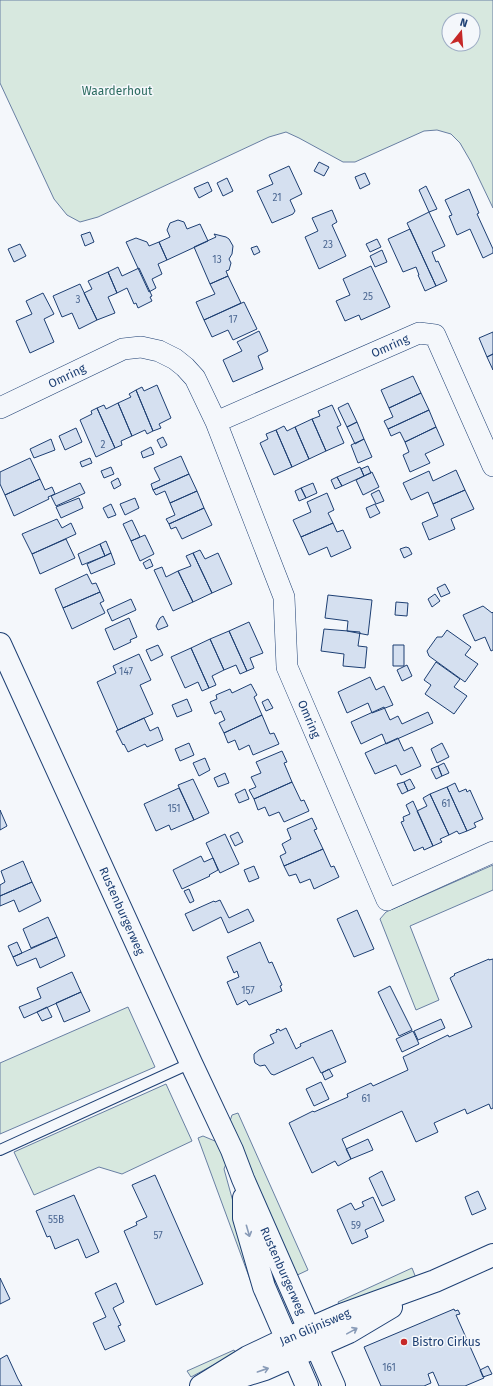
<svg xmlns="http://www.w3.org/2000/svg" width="493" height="1386" viewBox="0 0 493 1386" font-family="'Fira Sans',sans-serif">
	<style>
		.green { fill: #d7e8df; stroke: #687fa3; fill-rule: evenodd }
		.building { fill: #d5e0f0; stroke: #1d3f73 }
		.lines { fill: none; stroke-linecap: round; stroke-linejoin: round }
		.service-casing { stroke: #1d3f73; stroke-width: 12 }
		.minor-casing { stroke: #1d3f73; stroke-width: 22 }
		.tertiary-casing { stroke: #1d3f73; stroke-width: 24 }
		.service { stroke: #f4f7fb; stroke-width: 10 }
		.minor { stroke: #f4f7fb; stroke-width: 21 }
		.tertiary { stroke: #f4f7fb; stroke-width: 22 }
		.oneway { stroke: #889bb7 }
		.poi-dot { fill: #c62828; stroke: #f4f7fb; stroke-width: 1.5 }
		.labels { text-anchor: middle; stroke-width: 3; stroke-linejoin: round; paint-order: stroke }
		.number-label { font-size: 10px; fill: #4b6792 }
		.park-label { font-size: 12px; fill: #2c6c60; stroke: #f4f7fb }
		.street-label { font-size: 12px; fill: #1d3f73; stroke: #f4f7fb }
		.poi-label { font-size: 12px; fill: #1d3f73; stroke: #f4f7fb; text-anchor: start }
	</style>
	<rect width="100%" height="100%" fill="#f4f7fb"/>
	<path class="green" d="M0 0H493V208L471 162 460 143 451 134 437 130 424 131 355 162H343L299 138 286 132 269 137 98 217 80 222 67 215 54 199 0 83ZM449 20H473V44H449Z
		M493 865V890L410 926 439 1000 416 1010 380 919 386 912Z
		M128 1007 155 1067 0 1134V1063Z
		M166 1084 192 1141 122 1174 99 1167 34 1195 14 1152Z
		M238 1113 308 1270 291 1278 230 1121 232 1115Z
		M203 1136 222 1144 228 1159 224 1169 258 1292 255 1293 198 1138Z
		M412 1268 416 1278 340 1306 338 1302Z
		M234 1350 236 1353 191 1377 187 1371Z"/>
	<path class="building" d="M319 162 329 167 324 176 314 171Z
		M289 166 302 194 290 200 295 211 293 214 272 223 257 191 273 184 269 175Z
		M365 173 370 184 360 189 355 177Z
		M227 178 233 191 223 196 217 183Z
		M208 182 212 191 199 198 194 188Z
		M426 186 437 209 429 212 419 190Z
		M469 189 479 213 477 214 493 249V253L483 258 470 229 457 235 449 216 452 215 445 200Z
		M332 210 337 222 332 225 346 256 319 269 305 237 318 231 312 218Z
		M429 212 445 246 432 252 436 262 438 261 447 281 436 286 407 223Z
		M178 220 184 222 187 229 200 224 208 241 167 260 159 242 170 237 167 230 170 223Z
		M410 229 436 286 425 291 418 275H419L416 267 403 272 388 239Z
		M90 232 94 242 85 246 81 235Z
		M214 234 226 237 229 239 233 246 232 254 229 259 231 263 229 270 226 271 228 276 210 284 194 247 216 237Z
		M136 238 147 242 149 246 159 242 167 260 158 264 162 274 152 279 156 288 149 292 126 242Z
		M377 239 381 247 370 252 366 244Z
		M20 244 26 256 14 262 8 249Z
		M257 246 260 252 254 255 251 248Z
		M382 250 387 262 375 267 370 256Z
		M371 266 390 307 361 320 359 315 345 321 336 301 350 295 343 279Z
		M118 267 122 276 139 268 152 296 150 297 152 301 138 308 136 303 134 304 127 288 117 293 108 272Z
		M108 272 117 293 108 297 115 313 97 320 84 293 92 289 88 281Z
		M228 276 241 303 204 320 196 302 215 294 210 284Z
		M80 284 97 320 79 329 72 313 62 317 53 296Z
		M43 293 54 314 44 319 54 342 30 353 16 321 32 314 26 301Z
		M244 302 257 329 233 340 228 330 212 337 204 320Z
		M259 331 268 351 258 356 263 369 233 382 223 360 242 351 237 342Z
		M493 332V354L487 357 479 338Z
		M493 354V370L487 357Z
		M413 376 421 393 389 408 381 390Z
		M157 385 171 418 159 424 161 428 153 431 136 390 142 387 144 391Z
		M136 390 153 431 147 434 145 430 132 436 118 403 131 397 129 394Z
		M421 393 429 410 388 429 384 421 393 417 389 408Z
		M118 403 132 436 121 441 122 445 115 448 97 408 104 405 106 409Z
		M348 403 357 422 347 427 338 408Z
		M332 405 341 425 337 427 344 443 326 451 312 419 320 416 318 411Z
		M97 408 115 448 96 457 80 420 92 414 91 411Z
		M429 410 436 427 405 442 400 432 391 436 388 429Z
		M312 419 326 451 309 459 295 427Z
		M357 422 364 439 355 444 347 427Z
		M284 426 287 431 295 427 309 459 292 467 276 430Z
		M436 427 444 445 425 454 430 463 410 472 403 455 409 452 405 442Z
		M76 428 82 442 65 450 59 436Z
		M276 430 292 467 274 475 260 443 268 439 266 434Z
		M163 437 167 445 161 448 157 440Z
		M51 439 55 450 34 458 30 449Z
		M364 439 372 457 358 463 351 445Z
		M151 447 154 454 143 458 141 452Z
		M181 456 189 474 153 490 151 484 160 480 154 468Z
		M30 458 40 479 5 495 0 484V472Z
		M90 458 92 463 82 467 80 462Z
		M368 466 371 473 364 476 361 469Z
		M111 467 114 474 104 478 101 471Z
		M360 467 364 476 342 486 337 477Z
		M456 470 465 490 433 504 428 492 411 500 403 483 429 471 433 481Z
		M372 472 379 487 363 495 356 480Z
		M189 474 197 491 170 503 165 491 156 495 153 490Z
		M337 477 342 486 335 489 331 480Z
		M118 478 121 485 114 489 111 482Z
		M40 479 45 490 52 487 55 494 48 497 49 499 14 516 5 495Z
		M80 483 85 493 56 506 51 496Z
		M313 483 317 493 306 498 301 488Z
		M301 488 306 498 299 501 295 491Z
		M379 490 384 501 376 504 371 494Z
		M465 490 474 509 451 519 455 529 429 540 422 523 438 516 433 504Z
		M197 491 204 508 169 524 166 519 175 515 170 503Z
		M327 493 334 510 328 513 333 523 301 537 293 520 311 512 307 502Z
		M79 498 83 508 61 518 56 507Z
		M135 498 139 508 125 515 120 504Z
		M111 504 116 515 108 518 103 508Z
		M375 504 380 513 370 518 366 508Z
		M204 508 212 525 182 539 176 527 171 529 169 524Z
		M57 519 62 528 71 523 76 534 32 554 22 534Z
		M132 520 140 537 131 541 123 524Z
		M333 523 337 532 343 530 351 548 331 557 327 547 309 555 301 537Z
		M145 535 154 554 140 561 131 541Z
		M66 539 75 558 40 574 32 554Z
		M106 541 111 553 105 556 100 544Z
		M100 544 105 556 82 565 78 554Z
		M406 547 409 548 412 554 404 558 400 549Z
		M200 550 205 559 218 553 232 584 212 593 193 553Z
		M111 553 115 564 91 574 87 564Z
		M193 553 212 593 193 602 178 571 191 566 186 556Z
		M150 559 153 566 146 569 143 563Z
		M162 567 166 577 178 571 193 602 173 611 154 570Z
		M87 574 92 584 96 583 100 592 63 608 55 589Z
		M445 584 450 593 441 597 437 588Z
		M100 592 104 601 100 603 105 613 72 629 63 608Z
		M435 594 440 601 432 607 428 599Z
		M328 595 372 600 368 635 347 631 348 621 325 618Z
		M131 599 136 610 112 621 107 610Z
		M396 602 408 603 407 616 395 615Z
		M483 606 492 613 493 612V650L491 651 485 637 475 641 463 615Z
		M163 616 168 626 158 630 156 626 160 618Z
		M129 618 137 637 130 640 131 642 114 650 105 629Z
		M249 622 263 653 250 658 254 668 247 671 229 631Z
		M324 629 360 632 358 646 367 647 365 668 343 666 344 654 321 651Z
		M447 630 471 647 465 655 478 664 465 682 429 656 427 651 437 637H442Z
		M229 631 247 671 240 674 236 665 224 670 210 639Z
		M210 639 224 670 212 676 216 685 209 688 191 648Z
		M158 645 163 655 151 661 146 650Z
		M393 645H404V666H393Z
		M191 648 209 688 202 691 198 682 185 688 171 657Z
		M139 654 151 680 140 685 153 714 118 730 97 682 116 673 113 666Z
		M436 662 460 679 454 687 467 696 454 714 425 694 431 685 424 680Z
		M407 665 412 676 402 681 397 670Z
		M370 677 376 690 384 686 393 705 372 713 368 703 347 713 338 692Z
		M251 684 257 695 254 697 262 715 224 733 219 723 225 720 221 711 215 714 210 702 217 699 216 695 230 689 232 693Z
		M187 699 192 711 177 717 172 705Z
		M268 699 273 708 266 711 262 702Z
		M384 707 390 720 398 716 402 724 428 712 433 723 386 744 382 734 361 744 351 722Z
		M262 715 270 734 274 733 279 744 253 755 249 745 239 750 235 740 228 743 224 733Z
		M144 718 150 731 158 727 163 740 147 747 145 744 128 752 124 744 123 745 116 731Z
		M398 738 404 751 412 747 421 766 401 775 396 765 375 774 365 753Z
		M189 743 194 755 180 761 175 749Z
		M442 743 449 757 437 763 431 749Z
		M282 751 287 762 284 763 292 782 254 799 249 790 256 787 251 777 261 773 256 762Z
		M205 758 210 770 199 776 193 763Z
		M444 763 449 773 442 776 438 766Z
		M438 766 442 776 436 779 431 769Z
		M225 773 229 783 218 787 214 778Z
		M193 779 209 813 194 820 178 785Z
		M410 779 415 788 408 791 404 782Z
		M292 782 301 801 304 800 309 811 284 822 279 812 269 816 265 807 258 810 254 799Z
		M404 782 408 791 402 794 397 784Z
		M455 783 459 792 466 789 467 792 470 790 483 819 474 823 476 827 467 831 447 787Z
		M447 787 467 831 459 834 457 831 449 835 430 794Z
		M179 788 194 820 171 830 169 825 156 831 144 804Z
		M245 789 249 799 239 803 235 794Z
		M430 794 449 835 440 839 442 842 433 846 417 811 427 806 423 798Z
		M413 801 433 846 424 850 423 847 414 851 401 822 404 821 403 817 410 814 406 805Z
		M0 810 7 826 0 830Z
		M312 818 317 829 314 830 323 849 284 866 280 856 286 853 282 844 291 839 287 829Z
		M238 832 243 842 235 846 230 836Z
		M225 834 239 864 220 873 206 843Z
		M323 849 331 867 334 866 339 877 314 889 310 879 300 883 296 874 289 876 284 866Z
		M201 856 204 862 213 858 218 870 209 875 210 876 182 889 173 870Z
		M23 861 32 882 0 896V885L5 882 1 871Z
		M254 866 259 878 249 882 244 870Z
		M32 882 41 901 19 912 14 900 0 906V896Z
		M189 889 194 901 190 903 184 891Z
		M220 900 229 918 248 909 254 921 228 933 221 917 193 931 185 914 214 901 215 902Z
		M357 910 374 949 354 957 337 919Z
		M48 917 57 937 31 948 23 929Z
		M57 937 65 956 40 968 36 958 17 966 13 957Z
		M17 942 22 953 13 957 8 946Z
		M260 942 269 963 272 962 282 985 280 986 282 991 249 1005 246 1000 237 1005 227 982 239 977 237 971 234 973 227 957Z
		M489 959V960L493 959V1108L491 1109 489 1104 467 1114 465 1109 434 1123 438 1132 416 1142 402 1111 342 1139 351 1159 338 1166 335 1161 312 1173 289 1123 313 1111 314 1112 348 1097 347 1094 371 1083 373 1086 408 1070 403 1057 448 1035 449 1037 472 1027 450 978 455 975 454 974Z
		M72 972 81 992 24 1018 19 1007 41 998 37 988Z
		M390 986 412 1030 399 1036 378 992Z
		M81 992 90 1011 64 1022 56 1003Z
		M47 1007 52 1017 42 1021 37 1012Z
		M441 1019 445 1028 418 1040 414 1031Z
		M286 1028 296 1049 301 1046 300 1044 332 1030 346 1062 321 1073 313 1057 274 1075 271 1074 265 1065 260 1066 255 1063 254 1059V1054L259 1050 274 1043 270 1035 277 1032 276 1030 279 1029 280 1031Z
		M413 1031 419 1044 402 1052 396 1039Z
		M329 1069 333 1076 325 1080 322 1073Z
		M321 1082 329 1099 314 1106 306 1089Z
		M368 1139 373 1150 351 1159 346 1149Z
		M382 1171 395 1200 382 1206 369 1178Z
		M155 1175 203 1284 156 1305 124 1231 137 1225 136 1222 147 1217 132 1185Z
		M478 1191 486 1209 472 1215 465 1197Z
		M74 1195 99 1252 86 1258 78 1239 55 1249 50 1236 47 1237 36 1211Z
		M373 1197 384 1221 365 1230 368 1237 352 1244 337 1210 351 1203 355 1210 364 1206 362 1202Z
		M0 1278 10 1299 0 1304Z
		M116 1283 124 1302 113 1308 121 1325 118 1326 125 1341 105 1350 93 1323 106 1317 95 1293Z
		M454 1309 455 1311 458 1310 460 1314 456 1315 484 1378 465 1386H439L433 1372 428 1374 431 1383 424 1386H381L364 1347Z
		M7 1355 18 1379 22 1386H0V1359Z
		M488 1366 492 1374 483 1377 480 1370Z"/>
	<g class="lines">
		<g class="service-casing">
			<path id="service" d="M0 1150 191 1063"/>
		</g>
		<g class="minor-casing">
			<path id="minor" d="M0 408 123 349 141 347 159 351 175 359 185 367 195 378 216 422 284 597 287 667 387 900 493 852
				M216 422 419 333 435 335 493 466"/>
		</g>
		<g class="tertiary-casing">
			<path id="tertiary" d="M0 644 191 1063 232 1150 243 1179 334 1386
				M244 1198V1218L264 1287 307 1386
				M220 1383 265 1369 349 1332 391 1307
				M201 1386 248 1357 286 1339 341 1315 435 1281 493 1255"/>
		</g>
		<use href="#service" class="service"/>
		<use href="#minor" class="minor"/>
		<use href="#tertiary" class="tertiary"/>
	</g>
	<defs><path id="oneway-shaft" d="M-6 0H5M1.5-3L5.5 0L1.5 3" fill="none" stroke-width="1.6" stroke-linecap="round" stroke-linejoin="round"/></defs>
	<g class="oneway">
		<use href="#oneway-shaft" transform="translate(248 1231) rotate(74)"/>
		<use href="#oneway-shaft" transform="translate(352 1331) rotate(-29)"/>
		<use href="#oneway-shaft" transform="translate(263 1370) rotate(-19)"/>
	</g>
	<circle class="poi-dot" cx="404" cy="1342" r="4"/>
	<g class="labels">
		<g class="number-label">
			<text x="277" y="201">21</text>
			<text x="328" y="248">23</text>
			<text x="217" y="263">13</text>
			<text x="368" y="300">25</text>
			<text x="78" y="303">3</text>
			<text x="233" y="323">17</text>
			<text x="103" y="448">2</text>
			<text x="126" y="675">147</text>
			<text x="446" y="807">61</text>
			<text x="174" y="812">151</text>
			<text x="248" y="994">157</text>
			<text x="366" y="1102">61</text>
			<text x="56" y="1223">55B</text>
			<text x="356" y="1229">59</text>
			<text x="158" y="1239">57</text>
			<text x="389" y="1371">161</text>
		</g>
		<g class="park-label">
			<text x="117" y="95">Waarderhout</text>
		</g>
		<g class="street-label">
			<text transform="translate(390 346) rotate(-24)" y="4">Omring</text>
			<text transform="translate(67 376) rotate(-26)" y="4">Omring</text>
			<text transform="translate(309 719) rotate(67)" y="4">Omring</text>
			<text transform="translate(122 911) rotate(66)" y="4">Rustenburgerweg</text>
			<text transform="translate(283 1271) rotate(66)" y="4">Rustenburgerweg</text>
			<text transform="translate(315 1327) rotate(-23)" y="4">Jan Glijnisweg</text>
		</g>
		<g class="poi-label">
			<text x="412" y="1346">Bistro Cirkus</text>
		</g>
	</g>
	<g transform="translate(461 32) rotate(17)"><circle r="19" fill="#f4f7fb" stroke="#9eadc5"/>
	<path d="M0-3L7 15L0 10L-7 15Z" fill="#c62828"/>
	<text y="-6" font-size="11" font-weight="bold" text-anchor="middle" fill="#1d3f73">N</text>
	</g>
</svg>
